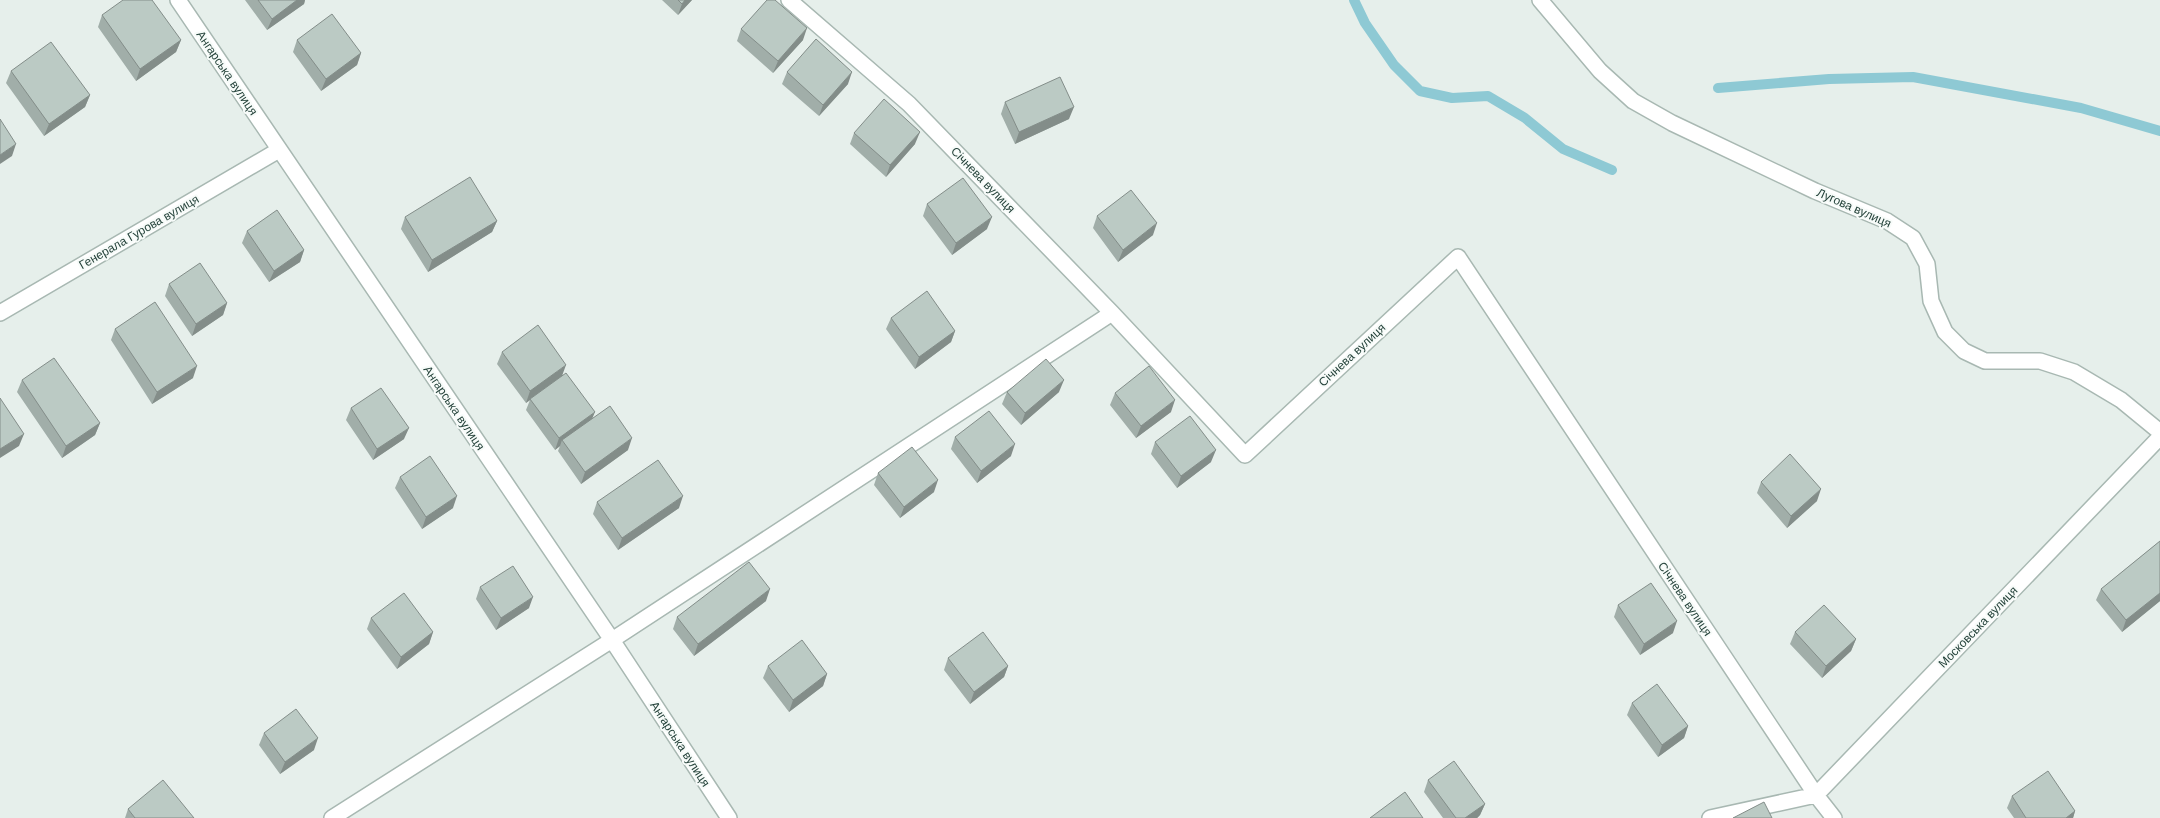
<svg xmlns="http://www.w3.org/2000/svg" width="2160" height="818" viewBox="0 0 2160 818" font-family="Arial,sans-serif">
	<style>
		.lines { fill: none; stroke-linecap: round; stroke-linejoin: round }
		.stream { stroke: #8ec9d4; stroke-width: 10 }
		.minor-casing { stroke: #a8b8b2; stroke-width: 18 }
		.minor { stroke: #fff; stroke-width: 15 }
		.wall { fill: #a1aea9 }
		.shaded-wall { fill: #838d89 }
		.building { fill: #bbcac4; stroke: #838d89 }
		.labels { text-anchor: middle; stroke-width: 4; stroke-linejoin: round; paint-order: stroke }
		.street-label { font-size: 12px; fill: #24423a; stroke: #f7fbf9 }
	</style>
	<rect width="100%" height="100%" fill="#e6efeb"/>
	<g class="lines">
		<path class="stream" d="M1354 0 1365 23 1394 65 1420 91 1452 98 1488 96 1525 118 1563 149 1612 170
			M1718 88 1829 79 1913 77 2081 108 2160 131"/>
		<g class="minor-casing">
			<path id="minor" d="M178 0 612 640 729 818
				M789 0 909 104 1112 313 1245 455 1458 257 1816 795 1834 818
				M1540 0 1600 71 1633 101 1672 123 1815 191 1887 221 1913 238 1927 264 1931 301 1945 332 1964 351 1985 361H2040L2074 372 2121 400 2160 432
				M0 313 279 150
				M1816 795 2160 437
				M332 818 612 640 1112 313
				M1710 818 1816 795"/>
		</g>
		<use href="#minor" class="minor"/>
	</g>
	<path class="wall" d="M245 0H305L304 4 267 30Z
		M662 0H692L678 15Z
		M102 15 181 40 176 52 136 81 98 27Z
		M741 29 803 40 773 73 737 41Z
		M297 40 361 53 357 65 321 91 293 52Z
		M11 71 90 95 85 107 44 136 6 83Z
		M787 72 848 84 819 116 782 84Z
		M1005 102 1069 119 1015 144 1001 114Z
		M854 133 915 144 886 177 850 144Z
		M927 204 987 229 952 255 923 216Z
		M1097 216 1153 235 1118 262 1093 228Z
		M405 217 497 221 492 232 428 272 401 229Z
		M247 231 304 250 300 262 269 282 242 243Z
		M169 284 227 303 223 315 192 336 165 296Z
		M891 318 955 331 951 342 915 369 886 329Z
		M115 329 193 378 152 404 111 340Z
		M502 352 563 375 592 418 628 450 581 484 558 451 560 446 555 450 526 410 530 400 526 403 497 364Z
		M22 380 100 423 95 435 62 458 17 392Z
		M1007 392H1059L1021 425 1002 404Z
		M1115 393 1171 412 1136 438 1110 405Z
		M351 408 404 439 373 460 346 420Z
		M955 437 1011 456 977 483 951 449Z
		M1155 442 1211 462 1177 488 1151 454Z
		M878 473 934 492 900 518 874 485Z
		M400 477 453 508 422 529 395 488Z
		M1761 482 1817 501 1787 528 1757 493Z
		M597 502 679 508 618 550 593 514Z
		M2160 541V601L2122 632 2096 600 2101 589Z
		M480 587 529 608 496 630 476 599Z
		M766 601 694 656 673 629 677 617Z
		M1618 605 1673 633 1640 655 1614 617Z
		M371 618 433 632 429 644 397 669 367 629Z
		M1795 632 1856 639 1851 651 1822 678 1790 644Z
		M948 658 1008 666 1004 677 970 704 944 670Z
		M768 666 827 674 823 686 789 712 763 678Z
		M1632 703 1688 726 1684 738 1658 757 1627 715Z
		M264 733 314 750 280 774 259 745Z
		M1428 780 1485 804 1480 815 1477 818H1443L1424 792Z
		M2012 796 2075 811 2073 818H2014L2007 808Z
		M128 809 194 818H125Z"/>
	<path class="shaded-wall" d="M297 0H305L304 4 267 30 272 19Z
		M685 0H692L678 15 682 4Z
		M807 28 803 40 773 73 778 61Z
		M181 40 176 52 136 81 140 69Z
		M361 53 357 65 321 91 326 79Z
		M852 72 848 84 819 116 823 105Z
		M90 95 85 107 44 136 49 124Z
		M1074 107 1069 119 1015 144 1019 132Z
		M920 132 915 144 886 177 890 165Z
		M16 144 12 156 0 164V155Z
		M992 217 987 229 952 255 956 243Z
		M497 221 492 232 428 272 432 260Z
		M1157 223 1153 235 1118 262 1123 250Z
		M304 250 300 262 269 282 274 271Z
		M227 303 223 315 192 336 196 324Z
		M955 331 951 342 915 369 919 357Z
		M566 365 562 376 530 399V400L526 403 530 391Z
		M197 366 193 378 152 404 157 392Z
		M1064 380 1059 392 1021 425 1025 413Z
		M1175 400 1171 412 1136 438 1141 426Z
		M595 412 590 424 562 440 560 446 555 450 559 438Z
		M100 423 95 435 62 458 66 446Z
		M409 428 404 439 373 460 377 449Z
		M24 434 19 446 0 458V449Z
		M632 438 628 450 581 484 585 472Z
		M1015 444 1011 456 977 483 981 471Z
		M1216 450 1211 462 1177 488 1181 476Z
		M938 480 934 492 900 518 904 507Z
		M1821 489 1817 501 1787 528 1791 516Z
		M457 496 453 508 422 529 426 517Z
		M683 496 679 508 618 550 622 538Z
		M770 589 766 601 694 656 698 644Z
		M2160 593V601L2122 632 2126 620Z
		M533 597 529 608 496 630 501 618Z
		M1677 621 1673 633 1640 655 1644 644Z
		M433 632 429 644 397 669 401 657Z
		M1856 639 1851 651 1822 678 1826 666Z
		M1008 666 1004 677 970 704 974 692Z
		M827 674 823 686 789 712 793 700Z
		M1688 726 1684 738 1658 757 1662 745Z
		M318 738 314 750 280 774 285 762Z
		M1485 804 1480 815 1477 818H1465Z
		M2075 811 2073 818H2066Z"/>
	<path class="building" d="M123 0H152L181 40 140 69 102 15Z
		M258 0H297L272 19Z
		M678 0H685L682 4Z
		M767 0H775L807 28 778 61 741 29Z
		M332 14 361 53 326 79 297 40Z
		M816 39 852 72 823 105 787 72Z
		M51 42 90 95 49 124 11 71Z
		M1060 77 1074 107 1019 132 1005 102Z
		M884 99 920 132 890 165 854 133Z
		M0 119 16 144 0 155Z
		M470 177 497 221 432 260 405 217Z
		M963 178 992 217 956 243 927 204Z
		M1131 190 1157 223 1123 250 1097 216Z
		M277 210 304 250 274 271 247 231Z
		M200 263 227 303 196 324 169 284Z
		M927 291 955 331 919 357 891 318Z
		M155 302 197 366 157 392 115 329Z
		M538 325 566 365 530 391 502 352Z
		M54 358 100 423 66 446 22 380Z
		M1046 359 1064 380 1025 413 1007 392Z
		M1149 366 1175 400 1141 426 1115 393Z
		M566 373 595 412 559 438 530 399Z
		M381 388 409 428 377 449 351 408Z
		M0 398 24 434 0 449Z
		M610 406 632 438 585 472 562 440Z
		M989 411 1015 444 981 471 955 437Z
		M1190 416 1216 450 1181 476 1155 442Z
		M912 447 938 480 904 507 878 473Z
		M1790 454 1821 489 1791 516 1761 482Z
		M430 456 457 496 426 517 400 477Z
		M658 460 683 496 622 538 597 502Z
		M2160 541V593L2126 620 2101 589Z
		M749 562 770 589 698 644 677 617Z
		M513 566 533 597 501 618 480 587Z
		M1651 583 1677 621 1644 644 1618 605Z
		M404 593 433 632 401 657 371 618Z
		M1824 605 1856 639 1826 666 1795 632Z
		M983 632 1008 666 974 692 948 658Z
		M802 640 827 674 793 700 768 666Z
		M1657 684 1688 726 1662 745 1632 703Z
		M296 709 318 738 285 762 264 733Z
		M1454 761 1485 804 1465 818H1456L1428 780Z
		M2048 771 2075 811 2066 818H2026L2012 796Z
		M163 780 194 818H135L128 809Z
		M1405 792 1423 818H1370Z
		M1764 802 1772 818H1733Z"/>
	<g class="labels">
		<g class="street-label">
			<text transform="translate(227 73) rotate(56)" y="4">Ангарська вулиця</text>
			<text transform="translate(983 180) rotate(46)" y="4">Січнева вулиця</text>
			<text transform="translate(1854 208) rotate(24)" y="4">Лугова вулиця</text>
			<text transform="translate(139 232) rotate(-30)" y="4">Генерала Гурова вулиця</text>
			<text transform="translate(1352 355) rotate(-43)" y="4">Січнева вулиця</text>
			<text transform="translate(454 408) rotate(56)" y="4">Ангарська вулиця</text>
			<text transform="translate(1685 599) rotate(56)" y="4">Січнева вулиця</text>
			<text transform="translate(1978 627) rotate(-46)" y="4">Московська вулиця</text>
			<text transform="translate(680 744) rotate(57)" y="4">Ангарська вулиця</text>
		</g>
	</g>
</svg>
